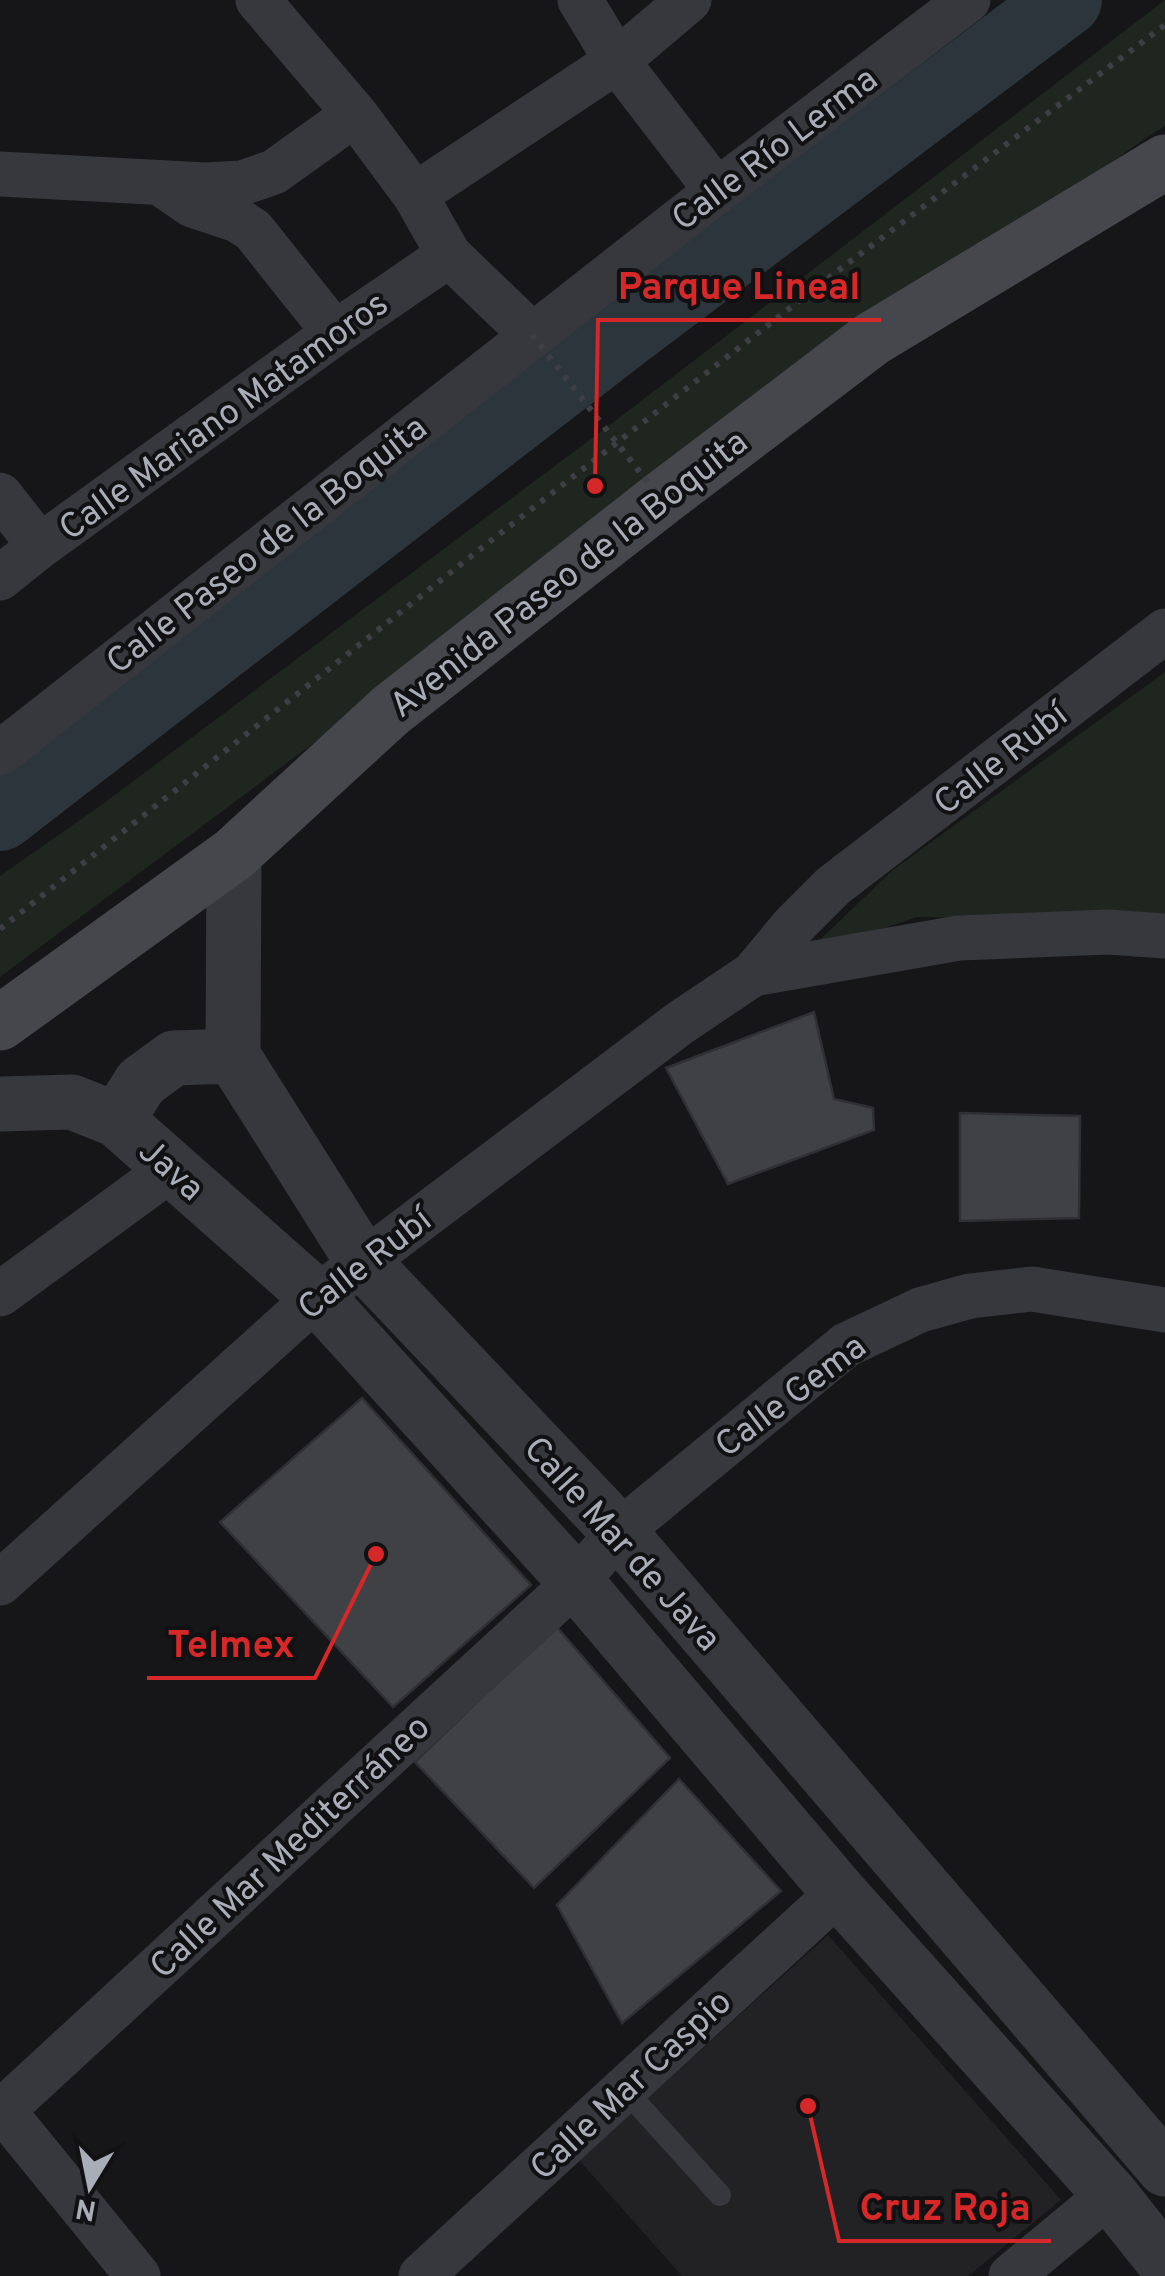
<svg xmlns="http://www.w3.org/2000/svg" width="1165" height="2276" viewBox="0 0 1165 2276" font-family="Overpass,sans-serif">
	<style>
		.built { fill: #222225 }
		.green { fill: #1e261f }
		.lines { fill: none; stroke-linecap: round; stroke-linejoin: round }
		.river { stroke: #2c353c; stroke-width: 72 }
		.building { fill: #404145; stroke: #303034; stroke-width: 2.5 }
		.path { stroke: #3d3f44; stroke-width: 6; stroke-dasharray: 5 8; stroke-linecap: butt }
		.service { stroke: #37383d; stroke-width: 22 }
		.minor { stroke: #37383d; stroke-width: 45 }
		.tertiary { stroke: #37383d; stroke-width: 55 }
		.secondary { stroke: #45474d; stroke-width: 55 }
		.path-bridge { stroke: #3d3f44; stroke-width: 6; stroke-dasharray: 5 8; stroke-linecap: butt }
		.labels { text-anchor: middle; stroke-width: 8; stroke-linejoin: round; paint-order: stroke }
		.street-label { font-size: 35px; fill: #a8adb8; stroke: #111113 }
		.leader { fill: none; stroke: #d62828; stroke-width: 4 }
		.callout-dot { fill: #d62828; stroke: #111113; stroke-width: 4 }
		.callout-label { font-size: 38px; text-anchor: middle; font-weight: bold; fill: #d62828; stroke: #111113; stroke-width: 8; stroke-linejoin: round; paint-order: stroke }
	</style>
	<rect width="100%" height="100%" fill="#161618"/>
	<path class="built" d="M828 1935 1061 2200 968 2276H682L579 2160Z"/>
	<path class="green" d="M1165 0V126L1147 137 572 550 0 977V876L100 806 615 421Z
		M1165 672V919L917 917 804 955 893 870Z"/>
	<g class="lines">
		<path class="river" d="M0 815 623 334 1066 0"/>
	</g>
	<path class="building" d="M814 1012 834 1099 873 1108 874 1130 728 1184 666 1068Z
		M960 1113 1080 1116 1079 1218 960 1221Z
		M362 1398 531 1585 393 1707 220 1522Z
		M556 1626 670 1758 534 1888 415 1762Z
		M679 1779 781 1891 622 2023 557 1905Z"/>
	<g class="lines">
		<path class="path" d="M0 929 493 539 835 273 1165 25"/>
		<path class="service" d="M625 2090 720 2195"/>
		<path class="minor" d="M258 0 355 114 415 195 449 255 532 335
			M580 0 617 61 717 191
			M0 174 205 185 242 183 274 172 355 114
			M167 188 192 205 237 220 253 230 335 333
			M415 195 617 61 689 0
			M0 495 40 546
			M0 578 40 546 335 333 449 255
			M0 753 717 191 968 0
			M753 974 793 926 833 886 1165 631
			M0 1294 171 1169
			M0 1583 317 1297 680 1023 753 974 959 938 1108 932 1165 936
			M0 2107 138 2276
			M3 2110 576 1582 619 1532 846 1345 920 1310 970 1296 1032 1289 1165 1310
			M421 2276 839 1892
			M1011 2276 1110 2194"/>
		<path class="tertiary" d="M234 854 233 1056 363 1262 619 1532 1165 2169
			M0 1104 72 1102 117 1120 317 1297 576 1582 839 1892 1110 2194 1165 2263
			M117 1120 141 1082 174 1058 233 1056"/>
		<path class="secondary" d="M0 1023 234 854 391 710 661 499 872 339 1165 162"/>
		<path class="path-bridge" d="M532 335 661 499"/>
	</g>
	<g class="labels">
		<g class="street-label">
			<text transform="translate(774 148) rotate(-37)" y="12">Calle Río Lerma</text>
			<text transform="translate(223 415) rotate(-36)" y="12">Calle Mariano Matamoros</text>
			<text transform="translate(266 544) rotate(-38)" y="12">Calle Paseo de la Boquita</text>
			<text transform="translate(568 573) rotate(-38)" y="12">Avenida Paseo de la Boquita</text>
			<text transform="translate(1000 758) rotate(-38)" y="12">Calle Rubí</text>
			<text transform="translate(172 1169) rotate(42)" y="12">Java</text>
			<text transform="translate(364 1263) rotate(-38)" y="12">Calle Rubí</text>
			<text transform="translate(790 1395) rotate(-37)" y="12">Calle Gema</text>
			<text transform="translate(623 1543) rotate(48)" y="12">Calle Mar de Java</text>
			<text transform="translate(289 1846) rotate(-43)" y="12">Calle Mar Mediterráneo</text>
			<text transform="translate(630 2084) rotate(-43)" y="12">Calle Mar Caspio</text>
		</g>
	</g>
	<path class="leader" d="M595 486L598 320H881M376 1554L315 1678H147M808 2106L839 2241H1051"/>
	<g class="callout-dot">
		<circle cx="595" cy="486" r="10"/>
		<circle cx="376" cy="1554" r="10"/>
		<circle cx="808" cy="2106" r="10"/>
	</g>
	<g class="callout-label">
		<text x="739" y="299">Parque Lineal</text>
		<text x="231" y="1657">Telmex</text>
		<text x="945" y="2220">Cruz Roja</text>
	</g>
	<g transform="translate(90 2186) rotate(190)" stroke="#111113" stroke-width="8" paint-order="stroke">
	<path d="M0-8L18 38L0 25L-18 38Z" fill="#a8adb8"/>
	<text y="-15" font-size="28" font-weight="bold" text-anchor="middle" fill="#a8adb8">N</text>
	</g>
</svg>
